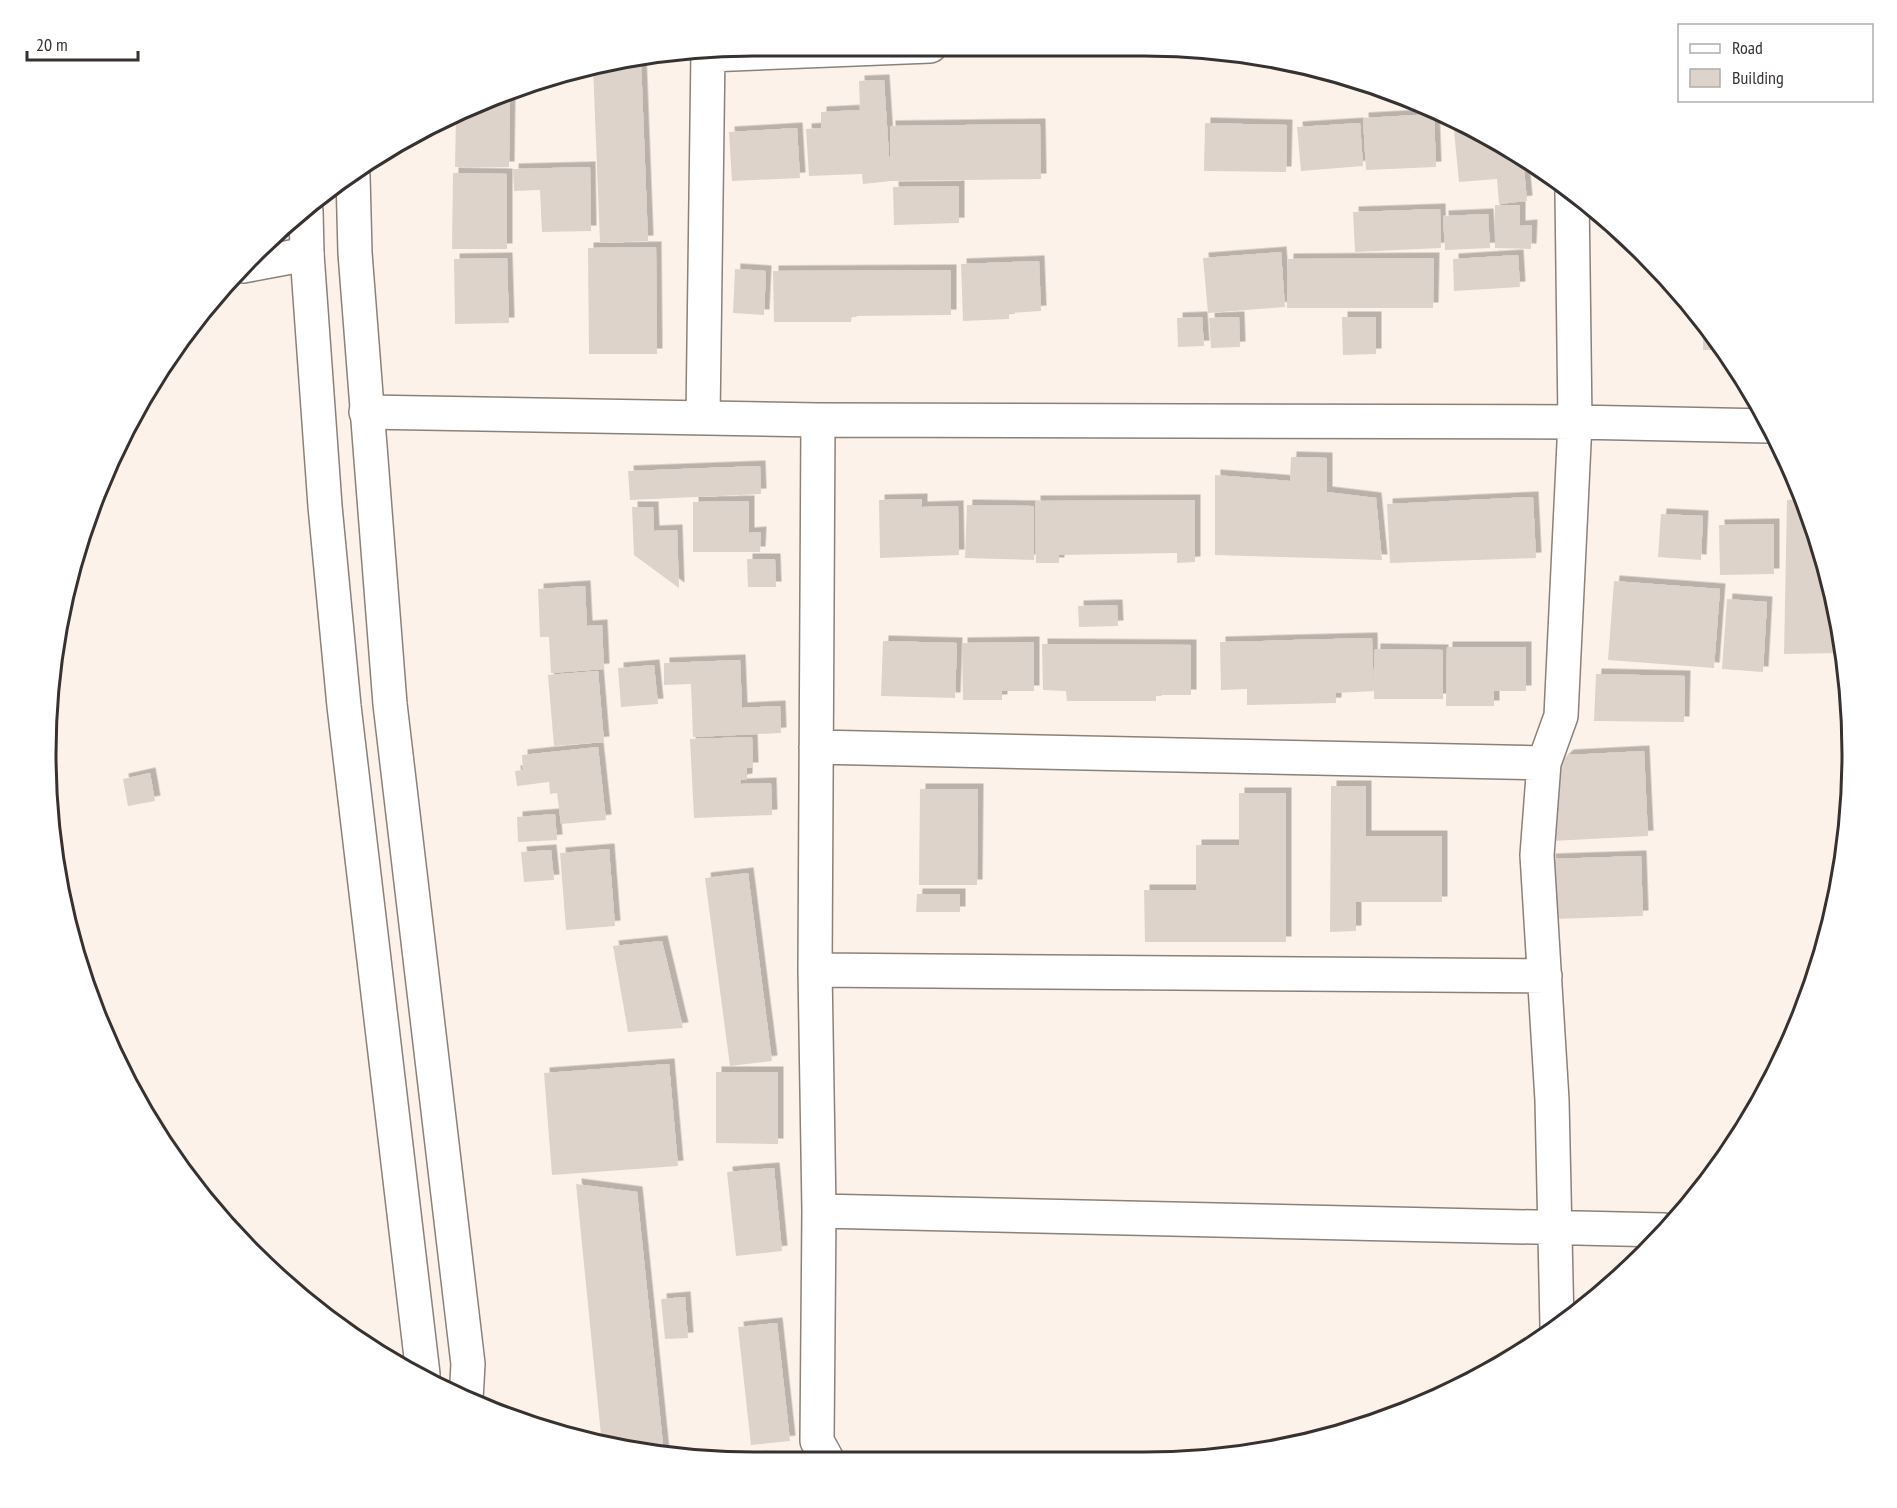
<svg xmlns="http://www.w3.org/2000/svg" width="1897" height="1508" viewBox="0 0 1897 1508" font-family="'PT Sans Narrow',sans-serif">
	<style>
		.building { fill: #ded3cb; filter: url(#shadow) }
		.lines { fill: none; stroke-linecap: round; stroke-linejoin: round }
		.minor-casing { stroke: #8b8179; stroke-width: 36 }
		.secondary-casing { stroke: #8b8179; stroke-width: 36 }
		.minor { stroke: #fff; stroke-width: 33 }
		.secondary { stroke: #fff; stroke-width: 33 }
		.rim { fill: none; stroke: #37322f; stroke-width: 3 }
	</style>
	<defs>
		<filter id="shadow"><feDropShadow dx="5.5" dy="-5.5" stdDeviation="0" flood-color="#0004"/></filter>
	</defs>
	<rect width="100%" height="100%" fill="#fdf2e9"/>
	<path class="building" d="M641 60 648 241 600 243 593 66Z
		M884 80 890 171V126L1040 124 1041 179 891 181 863 184 862 174 809 176 806 129 821 128V112L860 110 859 81Z
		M505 96H510L509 167H455L456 117Z
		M1434 114 1436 167 1366 170 1363 118Z
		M1453 120 1498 140 1523 158 1527 201 1499 204 1497 179 1459 182Z
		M1205 123 1287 125 1286 172 1204 171Z
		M1360 123 1363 166 1301 171 1297 127Z
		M797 128 800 178 732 181 729 132Z
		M590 167 591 231 542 232 540 190 514 191 513 169Z
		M453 173 507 174V249H452Z
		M959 186V223L894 225 893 187Z
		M1495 205H1520V226L1532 225 1531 249 1495 248Z
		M1440 209 1441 248 1355 252 1353 212Z
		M1488 214 1490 248 1445 250 1443 216Z
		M656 247 657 354H589L588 248Z
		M1281 252 1285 307 1208 313 1203 258Z
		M1518 255 1520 287 1454 291 1453 259Z
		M507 258 509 323 455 324 454 259Z
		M1434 258 1433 308H1287L1288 259Z
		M1039 261 1041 311 1009 313V319L963 321 961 264Z
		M735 269 766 271 764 315 733 313Z
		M951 270V315L852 316 851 322H774L773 271Z
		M1202 317 1204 346 1178 347 1177 318Z
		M1239 317 1240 347 1211 348 1209 318Z
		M1342 317H1376V354L1343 355Z
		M1703 324 1708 332 1721 350H1703Z
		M1291 457 1327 458V492L1376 498 1382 560 1215 555V475L1290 481Z
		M760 466 761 494 630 500 628 471Z
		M1533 497 1536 558 1390 563 1387 504Z
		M922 499V507L958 506 959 555 880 558 879 500Z
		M1802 499 1814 526 1843 653 1784 654 1787 500Z
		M1195 500V562L1177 563V553L1059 555V563H1036L1035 501Z
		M749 501V533L761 532 760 552H693V502Z
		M967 505 1034 506V560L965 558Z
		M632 507H653L654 531 677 530 679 588 634 555Z
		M1661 514 1703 516 1701 560 1658 557Z
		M1774 524V574L1720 575 1719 525Z
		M747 559H775L776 587H748Z
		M1614 581 1720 589 1714 668 1608 660Z
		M585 586 587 626 602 625 604 669 551 673 549 637H540L538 589Z
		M1727 599 1767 602 1763 672 1722 669Z
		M1117 605 1118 626 1079 627 1078 606Z
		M1372 638 1373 685 1375 649 1443 650V699H1374V691L1336 693V703L1247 705V689L1221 690 1220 642Z
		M883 641 957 643 955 698 881 696Z
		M1034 642V691H1002V700H963L962 643Z
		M1042 644 1191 645V695H1156V701H1067L1066 691 1043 690Z
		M1447 647H1526V691H1494V706H1446Z
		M740 660 742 708 780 706 781 733 693 737 691 684 664 685V663Z
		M654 665 658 704 621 707 618 668Z
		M598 671 604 742 554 746 548 675Z
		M1596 674 1685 676 1684 722 1594 721Z
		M752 737 753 768H747V779L741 780V784L771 783 772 815 694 818 690 739Z
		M598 747 606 820 561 824 557 793 550 794 549 782 517 786 515 771 523 770 522 755Z
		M1644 751 1648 836 1552 841 1549 774 1568 755Z
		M150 773 155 801 128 806 123 779Z
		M1331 786H1366V836H1442V902H1356V931L1330 932Z
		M920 789H978L977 885H919Z
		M1239 793H1286V942H1145L1144 890H1196V845H1239Z
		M555 814 557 840 518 842 517 817Z
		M609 849 615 926 566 930 560 853Z
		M551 850 554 880 524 882 521 852Z
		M1641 856 1643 916 1553 919 1550 859Z
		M748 873 772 1061 730 1066 705 878Z
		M917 894H960V912H916Z
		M662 941 683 1028 628 1032 613 946Z
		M669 1064 678 1166 552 1175 544 1073Z
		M716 1072H778V1144L716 1143Z
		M774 1168 782 1251 736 1256 727 1172Z
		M576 1184 637 1192 664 1454 616 1449 602 1445Z
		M685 1297 688 1338 665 1339 661 1299Z
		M777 1323 790 1441 751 1445 738 1327Z
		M763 1456 764 1463 735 1461V1460Z"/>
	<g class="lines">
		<g class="minor-casing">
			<path id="minor" d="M708 55 930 46
				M243 266 307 254
				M366 412 818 420 1575 422 1769 426
				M703 418 708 51
				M818 420 815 970 819 1211 817 1441 829 1463
				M816 747 1544 763
				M815 970 1545 976
				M819 1211 1664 1230
				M1557 1326 1552 1100 1537 855 1544 763 1561 716 1575 422 1572 193"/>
		</g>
		<g class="secondary-casing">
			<path id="secondary" d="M353 176 355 253 390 704 468 1364 466 1399
				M306 211 307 254 325 506 344 706 423 1374"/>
		</g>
		<use href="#minor" class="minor"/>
		<use href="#secondary" class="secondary"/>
	</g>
	<path d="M0 0H1897V1508H0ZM754 56H1144A698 698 0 0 1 1842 754V754A698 698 0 0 1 1144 1452H754A698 698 0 0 1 56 754V754A698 698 0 0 1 754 56Z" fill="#fff" fill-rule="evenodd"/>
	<path class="rim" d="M754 56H1144A698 698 0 0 1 1842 754V754A698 698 0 0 1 1144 1452H754A698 698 0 0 1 56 754V754A698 698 0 0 1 754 56Z"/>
	<rect x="1678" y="24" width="195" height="78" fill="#ffffff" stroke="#afadac" stroke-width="1.5"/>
	<rect x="1690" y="44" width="30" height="9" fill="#ffffff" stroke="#afadac" stroke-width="1.5"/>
	<text x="1732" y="54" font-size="18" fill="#37322f">Road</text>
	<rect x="1690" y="69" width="30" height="18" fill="#ded3cb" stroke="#afadac" stroke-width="1.5"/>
	<text x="1732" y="84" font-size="18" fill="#37322f">Building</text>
	<path d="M27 51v9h111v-9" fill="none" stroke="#37322f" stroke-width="3"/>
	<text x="36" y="51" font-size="18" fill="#37322f" stroke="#ffffff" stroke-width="4.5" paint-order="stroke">20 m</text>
</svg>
